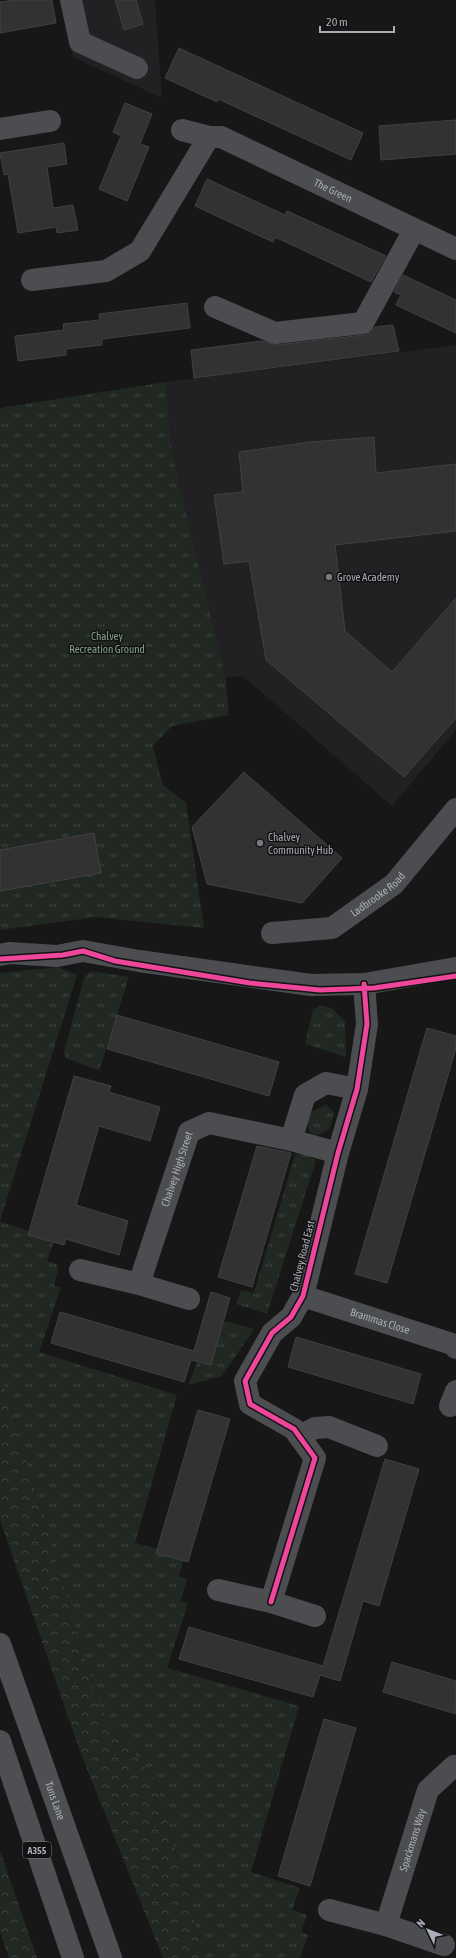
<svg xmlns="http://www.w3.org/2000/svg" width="456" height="1958" viewBox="0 0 456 1958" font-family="'Asap Condensed',sans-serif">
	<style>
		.built { fill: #212123 }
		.grass { fill: url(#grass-tufts) }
		.forest { fill: url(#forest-crowns) }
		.building { fill: #323233; stroke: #404144 }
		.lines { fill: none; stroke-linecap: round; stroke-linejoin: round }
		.minor { stroke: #4c4d50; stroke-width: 22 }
		.major { stroke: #4e4f52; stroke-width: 22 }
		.cycleway-casing { stroke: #121213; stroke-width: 8 }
		.cycleway { stroke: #ed469a; stroke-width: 5 }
		.poi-dot { fill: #77787f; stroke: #121213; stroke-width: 1.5 }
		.labels { text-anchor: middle; stroke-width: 3; stroke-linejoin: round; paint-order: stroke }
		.shield { fill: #121213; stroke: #7c7e86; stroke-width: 1 }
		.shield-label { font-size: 10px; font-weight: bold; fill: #aaadb7 }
		.street-label { font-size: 11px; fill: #aaadb7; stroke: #121213 }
		.poi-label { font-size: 11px; fill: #aaadb7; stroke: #121213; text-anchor: start }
		.park-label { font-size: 11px; fill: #82a185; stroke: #121213 }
	</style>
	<defs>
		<pattern id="grass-tufts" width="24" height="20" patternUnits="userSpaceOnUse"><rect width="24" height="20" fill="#212822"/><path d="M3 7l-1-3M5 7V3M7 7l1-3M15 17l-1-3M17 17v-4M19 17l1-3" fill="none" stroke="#3f4440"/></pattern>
		<pattern id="forest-crowns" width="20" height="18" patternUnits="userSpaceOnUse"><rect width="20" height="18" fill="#212822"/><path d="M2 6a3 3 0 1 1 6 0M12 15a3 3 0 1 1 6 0" fill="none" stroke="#3f4440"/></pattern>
	</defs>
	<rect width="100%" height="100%" fill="#171718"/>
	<path class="built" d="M65 0H155L162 98 73 57 70 46Z
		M456 345V730L392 806 243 676 225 678 171 448 166 382Z"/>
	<path class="grass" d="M166 382 171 448 226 681 229 715 172 726 153 746 163 785 186 803 204 928 96 917 0 930V408Z
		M58 967 77 975 0 1221V973Z
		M91 971 129 977 99 1071 66 1058 64 1052 84 978Z
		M321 1005 333 1009 345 1021 346 1057 305 1044 313 1010Z
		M326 1105 334 1112 330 1128 318 1135 310 1133 306 1122 313 1111Z
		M299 1151 316 1160 267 1314 236 1304 241 1290 254 1293 295 1155Z
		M0 1222 55 1239 47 1261 59 1265 54 1286 61 1287 39 1352 177 1395 135 1543 184 1556 179 1577 187 1579 180 1602 188 1603 167 1668 299 1706 251 1872 300 1888 292 1910 307 1915 301 1932 308 1935 300 1958H204L157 1784 99 1706 0 1371Z
		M225 1321 254 1329 222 1376 188 1385 198 1360 210 1363Z"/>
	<path class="forest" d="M0 1371 99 1706 157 1784 204 1958H163L81 1754 0 1520Z
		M0 1851 37 1958H9L0 1932Z"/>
	<path class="building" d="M15 0H52L56 23 0 33V2Z
		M115 0H136L143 24 124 30Z
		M179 48 363 133 351 160 218 99 217 102 165 78Z
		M125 103 152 114 140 144 149 147 127 201 99 189 121 136 113 132Z
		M456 120V154L381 160 379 126Z
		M64 143 67 164 47 167 53 208 73 205 78 230 57 233 56 227 18 233 8 174 4 175 0 153Z
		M207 179 285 215 287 211 386 256 371 282 275 237 273 242 195 206Z
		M403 275 456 300V333L396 305 401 295 394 292Z
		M187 303 190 328 102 339V345L66 349V355L18 361 15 336 64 330 63 324 100 320 99 314Z
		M393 325 399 351 194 378 191 350 262 341 276 345 364 335 370 333 375 327Z
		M374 437 376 473 456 464V531L335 545 345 631 392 672 456 598V718L404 777 266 660 249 561 224 564 214 495 243 492 239 452 310 442Z
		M244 772 342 858 302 903 207 884 192 827Z
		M94 833 101 873 0 891V850Z
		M117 1015 279 1062 269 1096 107 1049Z
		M427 1028 456 1036V1048L387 1283 355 1274Z
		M74 1076 111 1086 109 1092 160 1107 150 1141 99 1126 76 1205 128 1221 119 1255 66 1239 64 1245 28 1235Z
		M257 1146 291 1153 252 1287 218 1277Z
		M211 1292 230 1298 211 1365 191 1360 184 1382 51 1343 60 1312 194 1351Z
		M296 1337 421 1374 413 1404 288 1367Z
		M198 1410 230 1419 188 1562 156 1553Z
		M385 1459 419 1469 379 1606 363 1601 340 1681 320 1675 313 1697 179 1659 189 1627 323 1666Z
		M392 1662 456 1681V1714L383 1692Z
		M324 1719 356 1728 310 1886 278 1876Z"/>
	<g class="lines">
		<g class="minor">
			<path d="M71 0 80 42 137 68"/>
			<path d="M0 129 50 121"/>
			<path id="s1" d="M182 130 209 137H221L456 249"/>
			<path d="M32 280 106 271 140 251 209 137"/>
			<path d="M215 307 275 333 363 323 414 230"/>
			<path id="s2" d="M272 933 332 928 394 884 456 809"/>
			<path d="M0 955 9 953 57 956 83 951 139 961 311 985 364 984 456 968"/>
			<path d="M338 1153 291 1140 305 1095 326 1083 357 1089"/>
			<path d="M80 1270 139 1284 189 1299"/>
			<path id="s3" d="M139 1284 189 1132 209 1123 291 1140"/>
			<path id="s4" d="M303 1296 455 1345 456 1348"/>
			<path d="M450 1406 456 1391"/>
			<path d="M299 1436 315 1428 329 1427 377 1446"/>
			<path d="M218 1590 271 1602 315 1616"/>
			<path d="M271 1602 315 1458 294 1429 250 1404 245 1381 272 1333 291 1317 303 1296 338 1153 357 1089 367 1024 364 984"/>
			<path d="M329 1910 386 1925 444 1945"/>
			<path id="s5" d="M386 1925 428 1790 454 1766 456 1767"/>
		</g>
		<g class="major">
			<path id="s6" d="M0 1644 111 1958"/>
			<path d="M0 1741 73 1958"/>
		</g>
		<g class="cycleway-casing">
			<path id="cycleway" d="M0 959 63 955 83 951 115 961 250 983 320 990 374 988 456 976
				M271 1602 315 1458 294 1429 250 1404 245 1381 272 1333 291 1317 303 1296 338 1153 357 1089 367 1024 364 984"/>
		</g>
		<use href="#cycleway" class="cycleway"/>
	</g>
	<g class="poi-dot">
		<circle cx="329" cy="577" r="4"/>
		<circle cx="260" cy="843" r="4"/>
	</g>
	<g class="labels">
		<rect class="shield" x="23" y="1842" width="28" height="16" rx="3"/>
		<g class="shield-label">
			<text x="37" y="1854">A355</text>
		</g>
		<g class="street-label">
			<text dy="4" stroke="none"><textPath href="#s1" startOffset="164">The Green</textPath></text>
			<text dy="4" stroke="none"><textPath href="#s2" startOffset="117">Ladbrooke Road</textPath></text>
			<text dy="4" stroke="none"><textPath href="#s3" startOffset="121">Chalvey High Street</textPath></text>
			<text transform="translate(302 1256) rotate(-76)" y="4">Chalvey Road East</text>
			<text dy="4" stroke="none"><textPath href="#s4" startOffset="81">Brammas Close</textPath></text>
			<text dy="4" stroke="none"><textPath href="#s6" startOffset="166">Tuns Lane</textPath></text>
			<text dy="4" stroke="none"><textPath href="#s5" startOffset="89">Spackmans Way</textPath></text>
		</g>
		<g class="poi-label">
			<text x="337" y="581">Grove Academy</text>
			<text x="268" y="841">Chalvey<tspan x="268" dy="13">Community Hub</tspan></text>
		</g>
		<g class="park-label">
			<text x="107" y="640">Chalvey<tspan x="107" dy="13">Recreation Ground</tspan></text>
		</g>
	</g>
	<g transform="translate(428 1930) rotate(313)" stroke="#121213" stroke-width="3" paint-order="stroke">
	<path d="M0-3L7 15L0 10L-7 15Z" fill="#aaadb7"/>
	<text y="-6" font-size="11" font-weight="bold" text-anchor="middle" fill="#aaadb7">N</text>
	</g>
	<path d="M320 26v6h74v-6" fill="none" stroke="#aaadb7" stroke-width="2"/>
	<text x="326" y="26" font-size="12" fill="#aaadb7" stroke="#121213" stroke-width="3" paint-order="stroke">20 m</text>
</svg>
